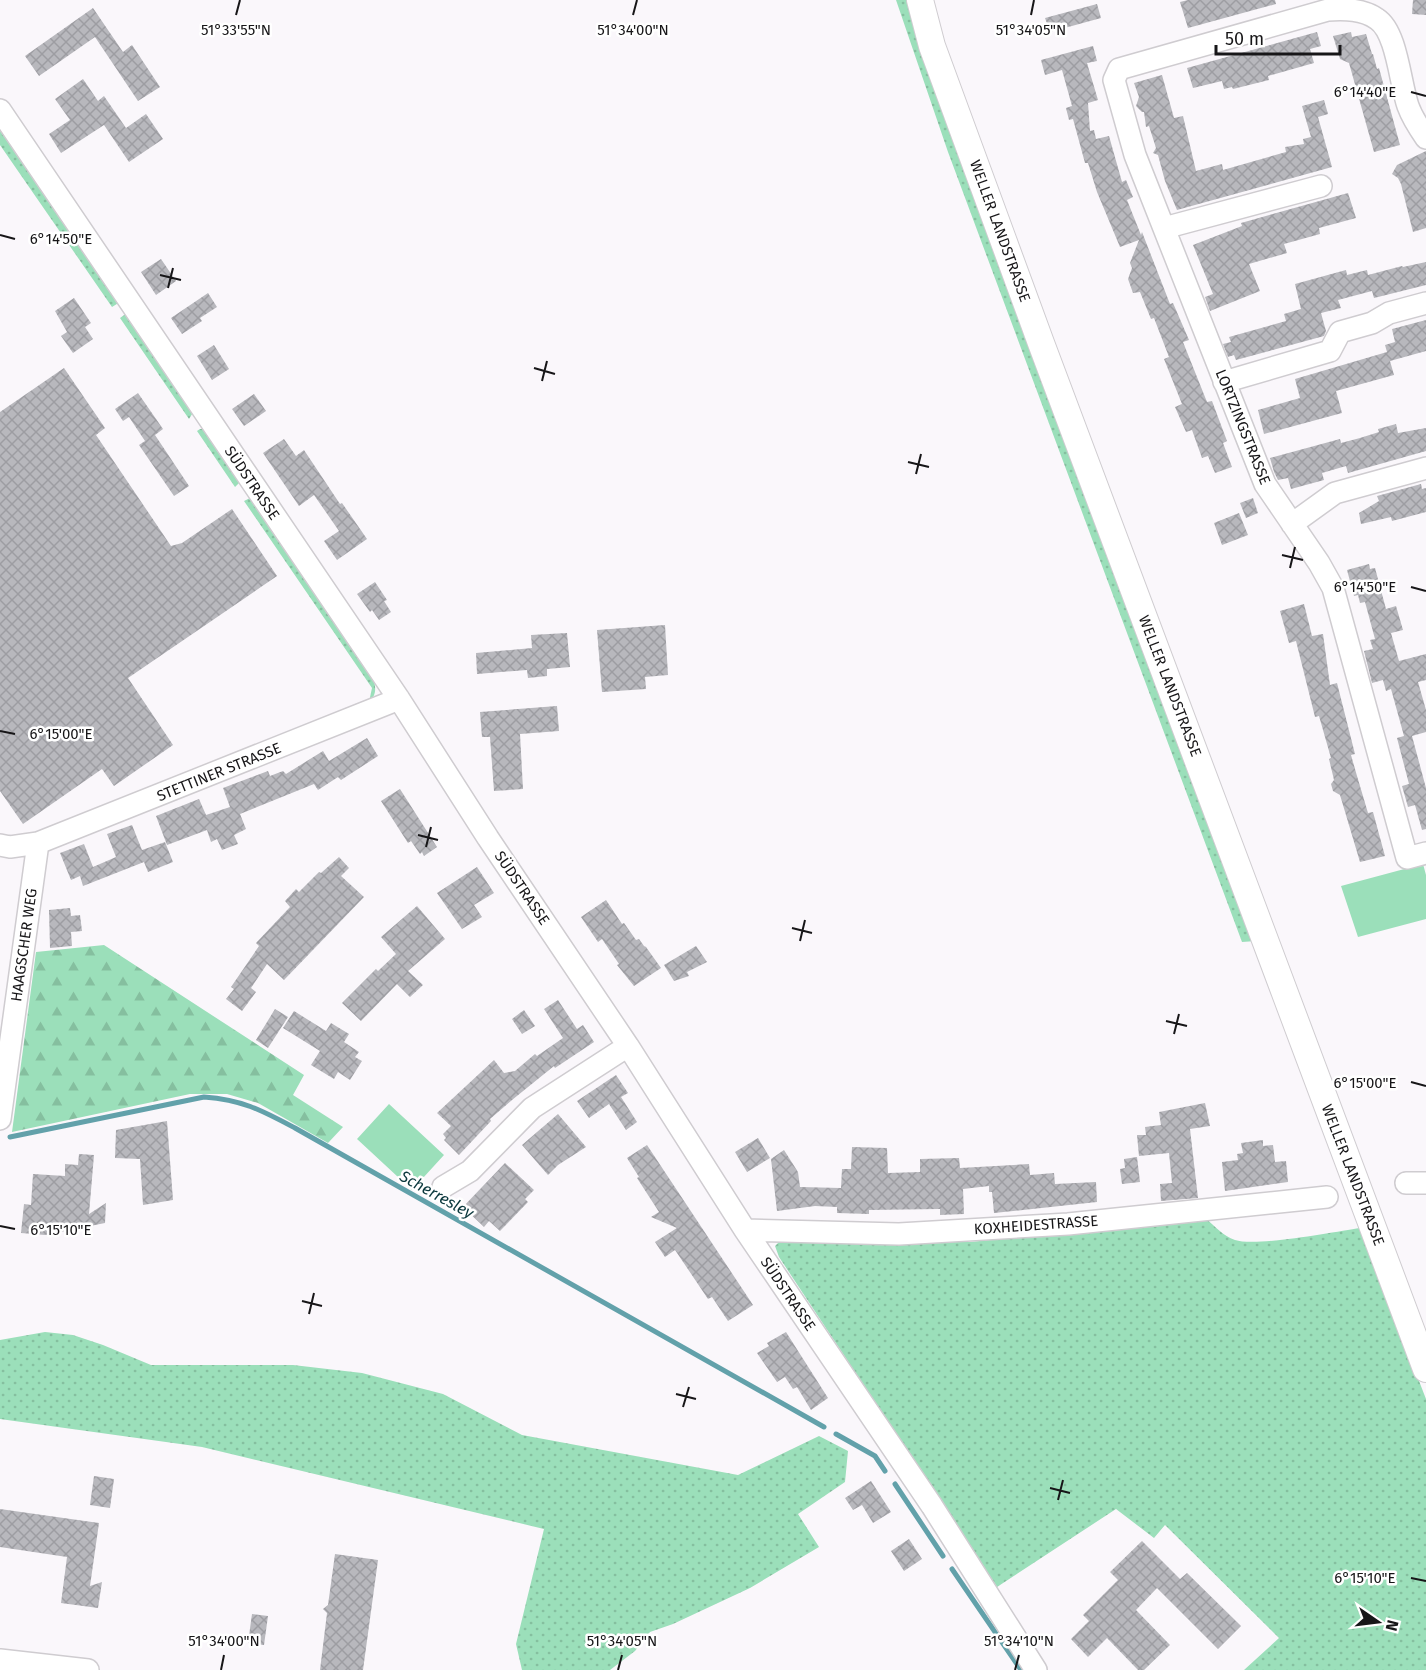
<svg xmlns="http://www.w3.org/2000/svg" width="1426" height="1670" viewBox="0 0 1426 1670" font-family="'Fira Sans',sans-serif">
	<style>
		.grass { fill: url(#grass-dots) }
		.forest { fill: url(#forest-firs) }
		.park { fill: #9bdfba }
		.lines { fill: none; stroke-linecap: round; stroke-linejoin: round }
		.stream { stroke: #62a1aa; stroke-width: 5 }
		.building { fill: url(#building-cross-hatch) }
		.minor-casing { stroke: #cfccd0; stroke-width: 24 }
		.major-casing { stroke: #cfccd0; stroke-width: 28 }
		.minor { stroke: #fff; stroke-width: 21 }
		.major { stroke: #fff; stroke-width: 26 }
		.ticks { fill: none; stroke: #171618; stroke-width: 2 }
		.labels { text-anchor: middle; stroke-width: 5; stroke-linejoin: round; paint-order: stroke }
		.street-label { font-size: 15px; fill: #171618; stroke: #fff }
		.water-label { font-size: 16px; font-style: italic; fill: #0b383d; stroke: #fff }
		.ticks-label { font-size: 15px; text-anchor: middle; fill: #171618; stroke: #fff; stroke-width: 5; stroke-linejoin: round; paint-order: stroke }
	</style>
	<defs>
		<pattern id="grass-dots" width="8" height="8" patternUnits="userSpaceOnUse" patternTransform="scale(1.5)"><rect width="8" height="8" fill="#9bdfba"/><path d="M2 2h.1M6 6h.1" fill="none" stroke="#85bf9f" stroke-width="1.8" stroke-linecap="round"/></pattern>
		<pattern id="forest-firs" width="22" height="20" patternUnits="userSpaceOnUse" patternTransform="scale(1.5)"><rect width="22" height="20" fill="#9bdfba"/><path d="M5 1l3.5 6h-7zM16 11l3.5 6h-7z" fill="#85bf9f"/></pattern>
		<pattern id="building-cross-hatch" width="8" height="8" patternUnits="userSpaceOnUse" patternTransform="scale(1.5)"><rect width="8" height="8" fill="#b8b8bd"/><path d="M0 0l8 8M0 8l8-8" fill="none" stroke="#9d9da2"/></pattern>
	</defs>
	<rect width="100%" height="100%" fill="#faf7fb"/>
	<path class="grass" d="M896 0H909L1256 941 1242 942 948 152Z
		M0 121 120 302 112 307 0 145Z
		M127 313 194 411 189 419 120 318Z
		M200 429H204L240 482 235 487 197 431Z
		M250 498 254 500 374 680C376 690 376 695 369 702L372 688 244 501Z
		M1205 1218C1215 1226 1223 1236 1235 1240 1256 1247 1334 1232 1360 1228L1426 1399V1670H1244L1279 1638 1165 1525 1154 1538 1116 1509 997 1587 779 1257 775 1246 782 1239 970 1242Z
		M45 1332 73 1335 103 1345 151 1365H293L362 1373 443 1394 522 1435 738 1475 819 1436 848 1451 845 1482 798 1514 819 1547 750 1588 673 1624 650 1632 635 1651 610 1670H522L516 1644 544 1529 202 1447 0 1419V1340Z"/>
	<path class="forest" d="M104 945 304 1075 293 1095 343 1127 328 1143 258 1103 227 1094H190L12 1132 36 952Z"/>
	<path class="park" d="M1423 864 1426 875V919L1358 937 1341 886Z
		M389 1104 444 1155 412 1190 357 1139Z"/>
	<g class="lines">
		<path class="stream" d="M10 1137 204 1097C243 1100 261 1110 295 1128L824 1427
			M836 1434 875 1456 885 1471
			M895 1484 943 1556
			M952 1569 1021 1670"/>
	</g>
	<path class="building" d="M1188 0H1275L1276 4 1188 28 1180 2Z
		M1413 0H1426V15L1412 14Z
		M1097 4 1101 18 1050 32 1045 18Z
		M93 8 123 52 132 45 160 87 138 101 95 37 39 76 25 56Z
		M1317 32 1321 46 1310 49 1314 63 1268 76 1269 80 1233 89 1232 87 1224 89 1222 81 1193 88 1187 68Z
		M1351 32 1352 37 1366 34 1372 54H1373L1377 69 1379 68 1400 145 1374 152 1349 63 1340 59 1333 36Z
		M1093 46 1097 61 1087 63 1098 100 1088 103 1090 131 1094 130 1096 139 1109 136 1122 182 1126 180 1133 197 1127 200 1141 235 1142 232 1170 304 1173 303 1189 340 1183 342 1207 402 1212 401 1227 441 1223 443 1232 467 1215 473 1208 456 1202 458 1192 430 1186 432 1175 407 1182 404 1164 359 1169 357 1154 318 1151 319 1140 292 1133 293 1128 279 1132 268 1130 263 1139 240 1120 247 1097 192 1088 163H1085L1073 119 1069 120 1066 108 1072 106 1062 70 1045 75 1041 60Z
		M1162 75 1174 118 1183 116 1196 171 1222 164 1223 170 1286 152 1285 147 1304 144 1303 139 1311 137 1302 106 1324 100 1328 114 1318 117 1332 167 1177 210 1165 181 1158 155 1153 153 1156 148 1149 126 1146 127 1144 112H1142L1136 106 1139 97 1134 83Z
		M83 79 98 101 104 96 126 128 146 114 163 139 129 162 104 125 61 153 49 134 70 120 55 99Z
		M1426 151V228L1413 232 1401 184 1398 178 1392 174 1397 165Z
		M1348 193 1356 218 1319 228 1320 234 1284 244 1287 253 1249 264 1260 291 1210 311 1205 297 1213 294 1193 245 1242 226 1241 223Z
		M161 259 176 281 156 295 141 272Z
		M1426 262V285L1374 298 1372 291 1338 300 1341 308 1321 313 1326 331 1324 336 1236 360 1234 355 1228 357 1223 344 1231 342 1229 337 1286 321 1284 314 1301 309 1295 284 1346 270 1347 275 1367 270 1368 275 1402 266 1403 267Z
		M208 293 217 307 200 318 202 321 182 334 171 318Z
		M74 298 91 323 85 327 93 339 73 353 61 336 67 332 55 311Z
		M1426 320V351L1390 361 1394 375 1336 391 1342 413 1264 434 1258 410 1300 398 1295 379 1387 352 1385 345 1395 342 1392 329Z
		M214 345 229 369 212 380 197 356Z
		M64 368 105 428 96 435 171 546 182 543 232 509 277 576 128 678 173 745 114 786 102 769 23 824 0 791V412Z
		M138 393 163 429 155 435 189 486 174 496 139 445 145 441 129 417 123 421 115 409Z
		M254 394 266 411 244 426 232 409Z
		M1396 424 1398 433 1426 428V451L1348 473 1346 466 1322 473 1324 480 1291 489 1288 478 1278 480 1274 472 1270 458 1340 439 1341 443 1360 438 1379 432 1378 429Z
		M284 439 296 456 304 450 340 504 342 503 367 539 337 560 324 541 339 531 314 495 299 506 263 453Z
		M1421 484 1422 489 1426 488V512L1392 521 1391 517 1361 524 1359 513 1379 501 1377 496Z
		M1253 498 1258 513 1246 518 1240 503Z
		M1239 513 1248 535 1222 545 1214 523Z
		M1369 564 1370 569 1375 568 1386 609 1396 606 1403 630 1391 633 1399 661 1426 654V680L1418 682 1426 710V732L1412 736 1426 788V829L1422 830 1415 805 1408 807 1402 786 1409 784 1397 738 1404 736 1391 689 1386 691 1383 680 1372 683 1364 651 1373 649 1370 640 1375 639 1365 602 1360 603 1358 595 1354 596 1347 570Z
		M375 582 387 600 384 601 391 612 379 620 372 610 370 612 357 594Z
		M1304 604 1312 636 1323 634 1330 685 1337 683 1355 754 1351 755 1357 776 1368 813 1373 812 1385 856 1360 862 1340 795 1333 791 1331 784 1334 780 1329 759 1331 758 1319 716 1315 717 1296 641 1289 643 1280 611Z
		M665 625 668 675 645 677 646 689 602 692 597 630Z
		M567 633 570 667 547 669V676L528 678 527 670 477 674 476 653 532 648 531 635Z
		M557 706 559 731 520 734 523 789 494 791 490 737H482L480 712Z
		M367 738 378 756 341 780 338 777 318 790 314 784 240 814 246 829 234 835 238 844 222 850 217 839 211 842 207 830 167 845 156 816 199 799 206 815 230 807 223 788 268 771 270 776 283 771 286 774 323 751 329 761Z
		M400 789 437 847 424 856 422 852 420 854 411 841 408 843 381 801Z
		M132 825 142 850 165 842 173 862 148 872 144 862 83 886 80 876 71 880 60 853 84 844 93 867 116 857 107 834Z
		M339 857 349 868 341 876 364 897 284 980 267 964 251 988 256 992 242 1011 226 999 234 989 231 987 259 946 256 943 290 907 285 901 296 889 299 892 319 872 321 873Z
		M477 867 494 893 474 905 482 917 462 929 437 893Z
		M606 900 622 924 624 923 636 940 639 939 644 946 646 947 661 968 634 986 617 965 619 964 602 939 598 942 581 917Z
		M417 906 445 939 408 971 423 985 410 997 397 984 361 1021 342 1003 376 969 378 971 396 954 381 937Z
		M70 908 71 916 80 915 82 931 71 932 72 946 50 948 49 910Z
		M696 946 707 962 687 972 689 976 674 981 664 965Z
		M558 1000 577 1029 583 1025 594 1042 555 1068 554 1066 512 1100 490 1119 491 1121 459 1155 444 1140 446 1138 443 1134 451 1126 437 1113 494 1060 504 1073 515 1071 535 1054 537 1056 563 1038 544 1009Z
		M275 1009 288 1017 268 1048 256 1040Z
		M524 1010 535 1026 522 1034 512 1019Z
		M294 1011 326 1031 331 1023 349 1034 344 1042 359 1052 355 1057 362 1061 350 1080 338 1072 334 1079 311 1065 320 1051 283 1028Z
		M616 1075 628 1093 621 1097 637 1122 626 1130 609 1104 589 1118 577 1101Z
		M1205 1103 1210 1126 1190 1129 1198 1198 1161 1201 1160 1184 1172 1183 1169 1153 1139 1156 1137 1135H1146L1145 1127 1161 1125 1159 1112Z
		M558 1114 586 1147 558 1165 548 1175 522 1145Z
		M167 1121 173 1200 143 1205 140 1159 115 1158 116 1130Z
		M758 1138 770 1158 747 1172 735 1152Z
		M1263 1140V1146L1273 1145 1275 1162 1286 1161 1288 1182 1225 1191 1222 1162 1238 1160 1237 1154 1243 1153 1241 1143Z
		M647 1145 753 1305 728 1321 712 1297 708 1299 675 1250 665 1257 655 1242 677 1228 651 1217 659 1212 637 1178 639 1177 627 1158Z
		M852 1147 887 1148 888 1173 920 1172V1159L959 1158 960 1168 1029 1164 1030 1175 1054 1173 1055 1184 1096 1182 1097 1202 994 1213 992 1192H989V1186L963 1189 964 1214 940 1215V1209L869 1210V1214L837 1213V1207L815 1206 777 1211 771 1159 784 1150 798 1172 800 1187 841 1188 842 1169H851Z
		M79 1154 94 1155 89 1214 106 1203 105 1223 45 1235 21 1233 24 1204 31 1205 33 1174 65 1176V1164L78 1165Z
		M1137 1157 1140 1182 1122 1184 1120 1169 1125 1168 1124 1159Z
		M505 1163 534 1190 525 1199 528 1202 500 1231 489 1221 484 1227 463 1207Z
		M786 1332 828 1398 811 1410 797 1387 793 1389 785 1377 777 1382 757 1353 769 1346 767 1343Z
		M94 1476 114 1479 110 1508 90 1505Z
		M871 1481 891 1512 873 1523 862 1505 853 1510 845 1498Z
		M0 1509 99 1523 90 1586 102 1582 98 1608 61 1603 67 1557 0 1547Z
		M909 1539 922 1559 904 1571 891 1551Z
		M1142 1541 1180 1579 1187 1573 1241 1626 1218 1649 1157 1588 1136 1610 1170 1645 1144 1670H1138L1107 1638 1088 1657 1071 1639 1089 1621 1083 1615 1118 1580 1110 1572Z
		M335 1554 378 1560 363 1670H320L327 1613 323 1609 328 1605Z
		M252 1614 268 1616 264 1645 248 1643Z"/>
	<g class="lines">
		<g class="minor-casing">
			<path id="minor" d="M0 110 399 699 488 838 628 1046 745 1230 932 1506 1036 1670
				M1426 138C1419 128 1412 117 1408 106 1400 83 1397 32 1377 19 1363 9 1345 9 1328 10L1119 69 1114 80 1135 155 1265 484 1319 563 1333 588 1407 858 1426 853
				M1164 228 1321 186
				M1224 382 1330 351 1340 332 1372 323 1389 313 1426 303
				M1292 524 1335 493 1426 468
				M0 845 10 847 38 843 399 699
				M0 1119 38 843
				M1406 1183H1426
				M443 1187 470 1171 532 1108 628 1046
				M745 1230 899 1234 1068 1224 1327 1197
				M0 1660 88 1670"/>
		</g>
		<g class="major-casing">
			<path id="major" d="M920 0 932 46 1041 343 1426 1369"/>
		</g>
		<use href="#minor" class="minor"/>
		<use href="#major" class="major"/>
	</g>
	<path class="ticks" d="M236 15 240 0M633 15 637 0M1031 15 1034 0M1411 92 1426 96M0 235 15 239M160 275 181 280M168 288 173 268M534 368 555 374M542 381 547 361M908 462 929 467M916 474 921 454M1282 555 1303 560M1290 568 1295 547M1411 587 1426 591M0 731 15 734M418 835 438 840M426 847 431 827M792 928 812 933M800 941 805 920M1166 1021 1187 1026M1174 1034 1179 1014M1411 1082 1426 1086M0 1226 15 1229M302 1301 322 1306M309 1314 314 1293M676 1394 696 1399M683 1407 689 1387M1050 1488 1070 1493M1058 1500 1063 1480M1411 1578 1426 1581M221 1670 224 1655M618 1670 622 1655M1015 1670 1019 1655"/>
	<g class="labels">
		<g class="street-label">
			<text transform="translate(1000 231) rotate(70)" y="5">WELLER LANDSTRASSE</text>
			<text transform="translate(1243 427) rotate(68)" y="5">LORTZINGSTRASSE</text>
			<text transform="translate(252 483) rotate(56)" y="5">SÜDSTRASSE</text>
			<text transform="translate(1170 686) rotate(69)" y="5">WELLER LANDSTRASSE</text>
			<text transform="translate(219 772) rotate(-22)" y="5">STETTINER STRASSE</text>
			<text transform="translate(522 888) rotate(56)" y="5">SÜDSTRASSE</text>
			<text transform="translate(24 945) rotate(-82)" y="5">HAAGSCHER WEG</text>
			<text transform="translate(1353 1175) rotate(69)" y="5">WELLER LANDSTRASSE</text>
			<text transform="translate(1036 1225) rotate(-4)" y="5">KOXHEIDESTRASSE</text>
			<text transform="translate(788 1294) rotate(56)" y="5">SÜDSTRASSE</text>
		</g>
		<g class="water-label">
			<text transform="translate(437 1194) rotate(29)" y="6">Scherresley</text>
		</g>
	</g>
	<g class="ticks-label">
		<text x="236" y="35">51°33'55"N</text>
		<text x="633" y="35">51°34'00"N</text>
		<text x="1031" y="35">51°34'05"N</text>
		<text x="1365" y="97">6°14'40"E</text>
		<text x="61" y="244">6°14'50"E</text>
		<text x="1365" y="592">6°14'50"E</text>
		<text x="61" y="739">6°15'00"E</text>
		<text x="1365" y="1088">6°15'00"E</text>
		<text x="61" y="1235">6°15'10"E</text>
		<text x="1365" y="1583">6°15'10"E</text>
		<text x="224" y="1646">51°34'00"N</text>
		<text x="622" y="1646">51°34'05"N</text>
		<text x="1019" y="1646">51°34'10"N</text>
	</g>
	<g transform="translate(1378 1622) rotate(104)" stroke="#ffffff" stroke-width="4.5" paint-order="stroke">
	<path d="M0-4.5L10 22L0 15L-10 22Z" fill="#171618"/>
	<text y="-9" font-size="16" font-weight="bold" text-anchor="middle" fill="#171618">N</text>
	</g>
	<path d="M1216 45v9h124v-9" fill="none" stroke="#171618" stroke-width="3"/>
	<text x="1225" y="45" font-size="18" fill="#171618" stroke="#ffffff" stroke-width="4.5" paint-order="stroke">50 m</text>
</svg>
